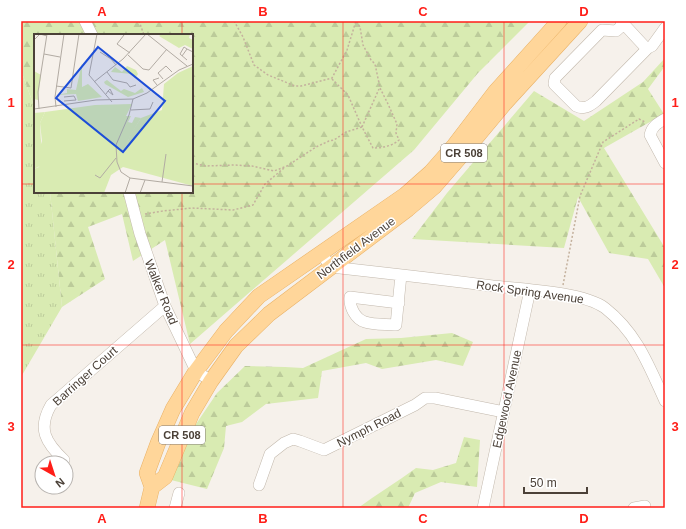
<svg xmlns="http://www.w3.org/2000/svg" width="686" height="529" viewBox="0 0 686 529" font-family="Arial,sans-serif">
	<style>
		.grass { fill: url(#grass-tufts) }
		.forest { fill: url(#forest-firs) }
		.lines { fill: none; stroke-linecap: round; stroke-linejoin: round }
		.minor-casing { stroke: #c2b8ac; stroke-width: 12 }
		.major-casing { stroke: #e9b165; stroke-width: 16 }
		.path { stroke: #c4b19d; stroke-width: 1.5; stroke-dasharray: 2 2; stroke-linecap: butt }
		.minor { stroke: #fff; stroke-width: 11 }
		.major { stroke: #ffd69a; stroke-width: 15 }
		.grid { fill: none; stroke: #ff1e18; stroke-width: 1; stroke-opacity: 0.55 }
		.labels { text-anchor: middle; stroke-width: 3; stroke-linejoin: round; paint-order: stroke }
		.shield { fill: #fff; stroke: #817a74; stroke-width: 1 }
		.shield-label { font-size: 11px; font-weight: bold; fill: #4b4138 }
		.street-label { font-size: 12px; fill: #4b4138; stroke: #fff }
		.inset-road { fill: none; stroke: #b2aba3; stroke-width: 1 }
		.view { fill: #1d4ed8; fill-opacity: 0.15; stroke: #1d4ed8; stroke-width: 2 }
		.inset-edge { fill: none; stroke: #4b4138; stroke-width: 2 }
		.neatline { fill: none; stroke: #ff1e18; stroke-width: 1.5 }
		.grid-label { font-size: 13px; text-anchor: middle; font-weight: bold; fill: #ff1e18 }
	</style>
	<defs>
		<pattern id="grass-tufts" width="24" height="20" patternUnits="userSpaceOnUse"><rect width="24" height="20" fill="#d9ebb2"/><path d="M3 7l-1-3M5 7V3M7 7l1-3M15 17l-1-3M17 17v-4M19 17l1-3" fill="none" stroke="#bccb9a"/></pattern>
		<pattern id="forest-firs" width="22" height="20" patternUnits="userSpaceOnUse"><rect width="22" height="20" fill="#d9ebb2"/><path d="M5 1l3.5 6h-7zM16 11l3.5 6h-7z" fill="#bccb9a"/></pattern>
	</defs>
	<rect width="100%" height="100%" fill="#f6f1eb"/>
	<path class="grass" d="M21 70 35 109V192H50L62 307 21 377Z"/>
	<path class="forest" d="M21 21H530L478 73 414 150 190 344 165 240 133 261 122 214 88 227 105 279 62 307 50 192H192V35H35V109L21 70Z
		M665 58V66L648 89 664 114 604 148 665 248V288L648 259 609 253 578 197 564 248 412 239 447 193 534 91 584 121 643 82Z
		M452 333 473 342 463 366 436 360 382 369 366 363 322 371 318 398 266 404 242 422 226 426 224 448 207 489 171 480 192 430 217 393 245 366 285 367 303 368 366 339 401 338Z
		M464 437 480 440 477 487 441 482 415 493 408 508H358C377 494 397 482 416 468L433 470 456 463Z"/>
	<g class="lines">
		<g class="minor-casing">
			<path id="minor" d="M85 21 92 35
				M621 21 646 48H648L652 46 665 28
				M624 24 616 31 602 30 555 78 554 84 576 106C584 110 590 106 596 101L648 48
				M665 119C658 123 652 126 650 135L665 163
				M129 192 140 234 165 306 196 371 211 381
				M321 253 331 267C385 273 439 279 493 286 521 289 584 292 605 308 637 333 649 366 665 401
				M399 303 350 297C349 306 355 319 365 322 374 325 386 324 396 325L401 275
				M64 460C46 443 37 429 51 405L165 306
				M259 485 270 454 284 443 293 439 300 441 324 450 415 405 425 398H435L504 412
				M175 508 179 493
				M483 508 530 290
				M634 508 645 506"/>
		</g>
		<g class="major-casing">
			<path id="major" d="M152 487 165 477 192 413 211 381 236 346 269 314 408 209 434 187 460 157 505 103 580 21
				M147 508 152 487 147 473 158 443 173 409 196 371 226 331 259 296 405 195 431 172 453 147 495 92 559 21"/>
		</g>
		<path class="path" d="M139 21 144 35
			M234 21 243 37 254 65 268 75 295 86H301L332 78 347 50 356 21
			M332 79 348 95 362 127
			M362 127 379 89
			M192 163 206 166 234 165 252 166 274 171 287 166 316 147 329 141 334 140 346 132 362 127 373 148C381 148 393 146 399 140L396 133 397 124 388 104 380 88 375 64 371 60 363 45 360 27 356 21
			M145 214 163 211 192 208 233 210 253 205 265 184 284 168
			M563 285 580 196 603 142 639 119 645 122"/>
		<use href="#minor" class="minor"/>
		<use href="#major" class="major"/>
	</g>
	<path class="grid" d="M182 21V35M343 21V508M504 21V508M21 184H35M192 184H665M182 192V508M21 345H665"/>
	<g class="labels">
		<g class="shield">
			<rect x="441" y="144" width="46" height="18" rx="3"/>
			<rect x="159" y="426" width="46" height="18" rx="3"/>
		</g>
		<g class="shield-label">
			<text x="464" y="157">CR 508</text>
			<text x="182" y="439">CR 508</text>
		</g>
		<g class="street-label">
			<text transform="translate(356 248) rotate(-37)" y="4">Northfield Avenue</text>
			<text transform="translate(161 292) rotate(68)" y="4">Walker Road</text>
			<text transform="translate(530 292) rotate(8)" y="4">Rock Spring Avenue</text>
			<text transform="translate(85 376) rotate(-42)" y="4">Barringer Court</text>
			<text transform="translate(507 399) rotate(-78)" y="4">Edgewood Avenue</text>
			<text transform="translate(369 428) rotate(-27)" y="4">Nymph Road</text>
		</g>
	</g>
	<g transform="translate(34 34)">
		<rect width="159" height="159" fill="#f6f1eb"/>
		<path d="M159 32V152L89 133V120L96 101 107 84 128 76 130 50 144 39ZM0 37 7 41 4 66 0 65ZM11 78 6 89 7 112 14 117 16 127 0 135V79Z" fill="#d9ebb2"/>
		<path d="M128 0H156L155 4 159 6V15L151 11 145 14 125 2ZM48 29V53L54 50 68 63 44 67 42 60 22 61 33 59V55L42 56ZM93 32 102 36 104 40 102 43 98 40 77 38 81 33 88 38ZM73 46 87 57 90 55 101 59 108 54 110 58 94 63 71 50 70 48ZM98 70 92 82H97L94 88 98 89 101 83 107 84 96 102 89 120V133L77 141 70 159H0V135L5 133 6 128 4 121 13 120 9 115 4 119 8 107 6 89 11 78 61 71ZM152 70H154L153 76 159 84V90L148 85H143L141 89 140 85ZM1 96H4L7 107 3 119 0 117 4 108Z" fill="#d9ebb2"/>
		<path class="inset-road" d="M63 0 55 41 78 68M113 0 153 32M90 1 83 10 96 19M0 6 6 0 13 2M66 18 77 25 82 31M10 20 26 23M94 21 109 35 115 36 133 15M148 22 153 15 159 18M153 26 146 20 150 13 153 15M73 38 79 46 93 49 96 53 102 51M129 45 124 39 132 32 138 38M60 48 89 25 112 0M123 51 119 46 125 44M22 52 37 54 45 0M72 60 74 57 76 55 79 61 74 57M30 63 40 62 42 66 30 67M99 65 95 81 82 111 83 128 87 138 96 144 159 152M22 73 21 63 30 0M0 75 62 66 99 65 113 59 145 36 159 30M5 75 4 58 13 0M97 76 116 75 119 68M61 141 66 144 82 124M128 148 132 120M91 159 96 144M106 159 111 146"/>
		<path class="view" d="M64 13 131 67 89 118 22 64Z"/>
		<rect width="159" height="159" class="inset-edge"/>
	</g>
	<rect width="686" height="529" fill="none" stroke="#ffffff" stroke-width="44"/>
	<g transform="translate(54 475) rotate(141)"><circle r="19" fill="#ffffff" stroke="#b7b3af"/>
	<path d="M0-3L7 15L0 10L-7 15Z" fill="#ff1e18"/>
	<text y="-6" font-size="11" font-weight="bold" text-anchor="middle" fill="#4b4138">N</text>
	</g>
	<path d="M524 487v6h63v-6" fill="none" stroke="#4b4138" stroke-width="2"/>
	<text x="530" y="487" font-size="12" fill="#4b4138" stroke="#ffffff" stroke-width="3" paint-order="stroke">50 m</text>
	<rect x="22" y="22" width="642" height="485" class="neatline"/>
	<g class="grid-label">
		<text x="102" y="16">A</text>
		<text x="263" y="16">B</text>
		<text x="423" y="16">C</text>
		<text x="584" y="16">D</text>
		<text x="11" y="107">1</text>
		<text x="675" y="107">1</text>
		<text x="11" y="269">2</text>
		<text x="675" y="269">2</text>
		<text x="11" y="431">3</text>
		<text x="675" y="431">3</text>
		<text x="102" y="523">A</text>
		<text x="263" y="523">B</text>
		<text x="423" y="523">C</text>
		<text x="584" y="523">D</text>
	</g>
</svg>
